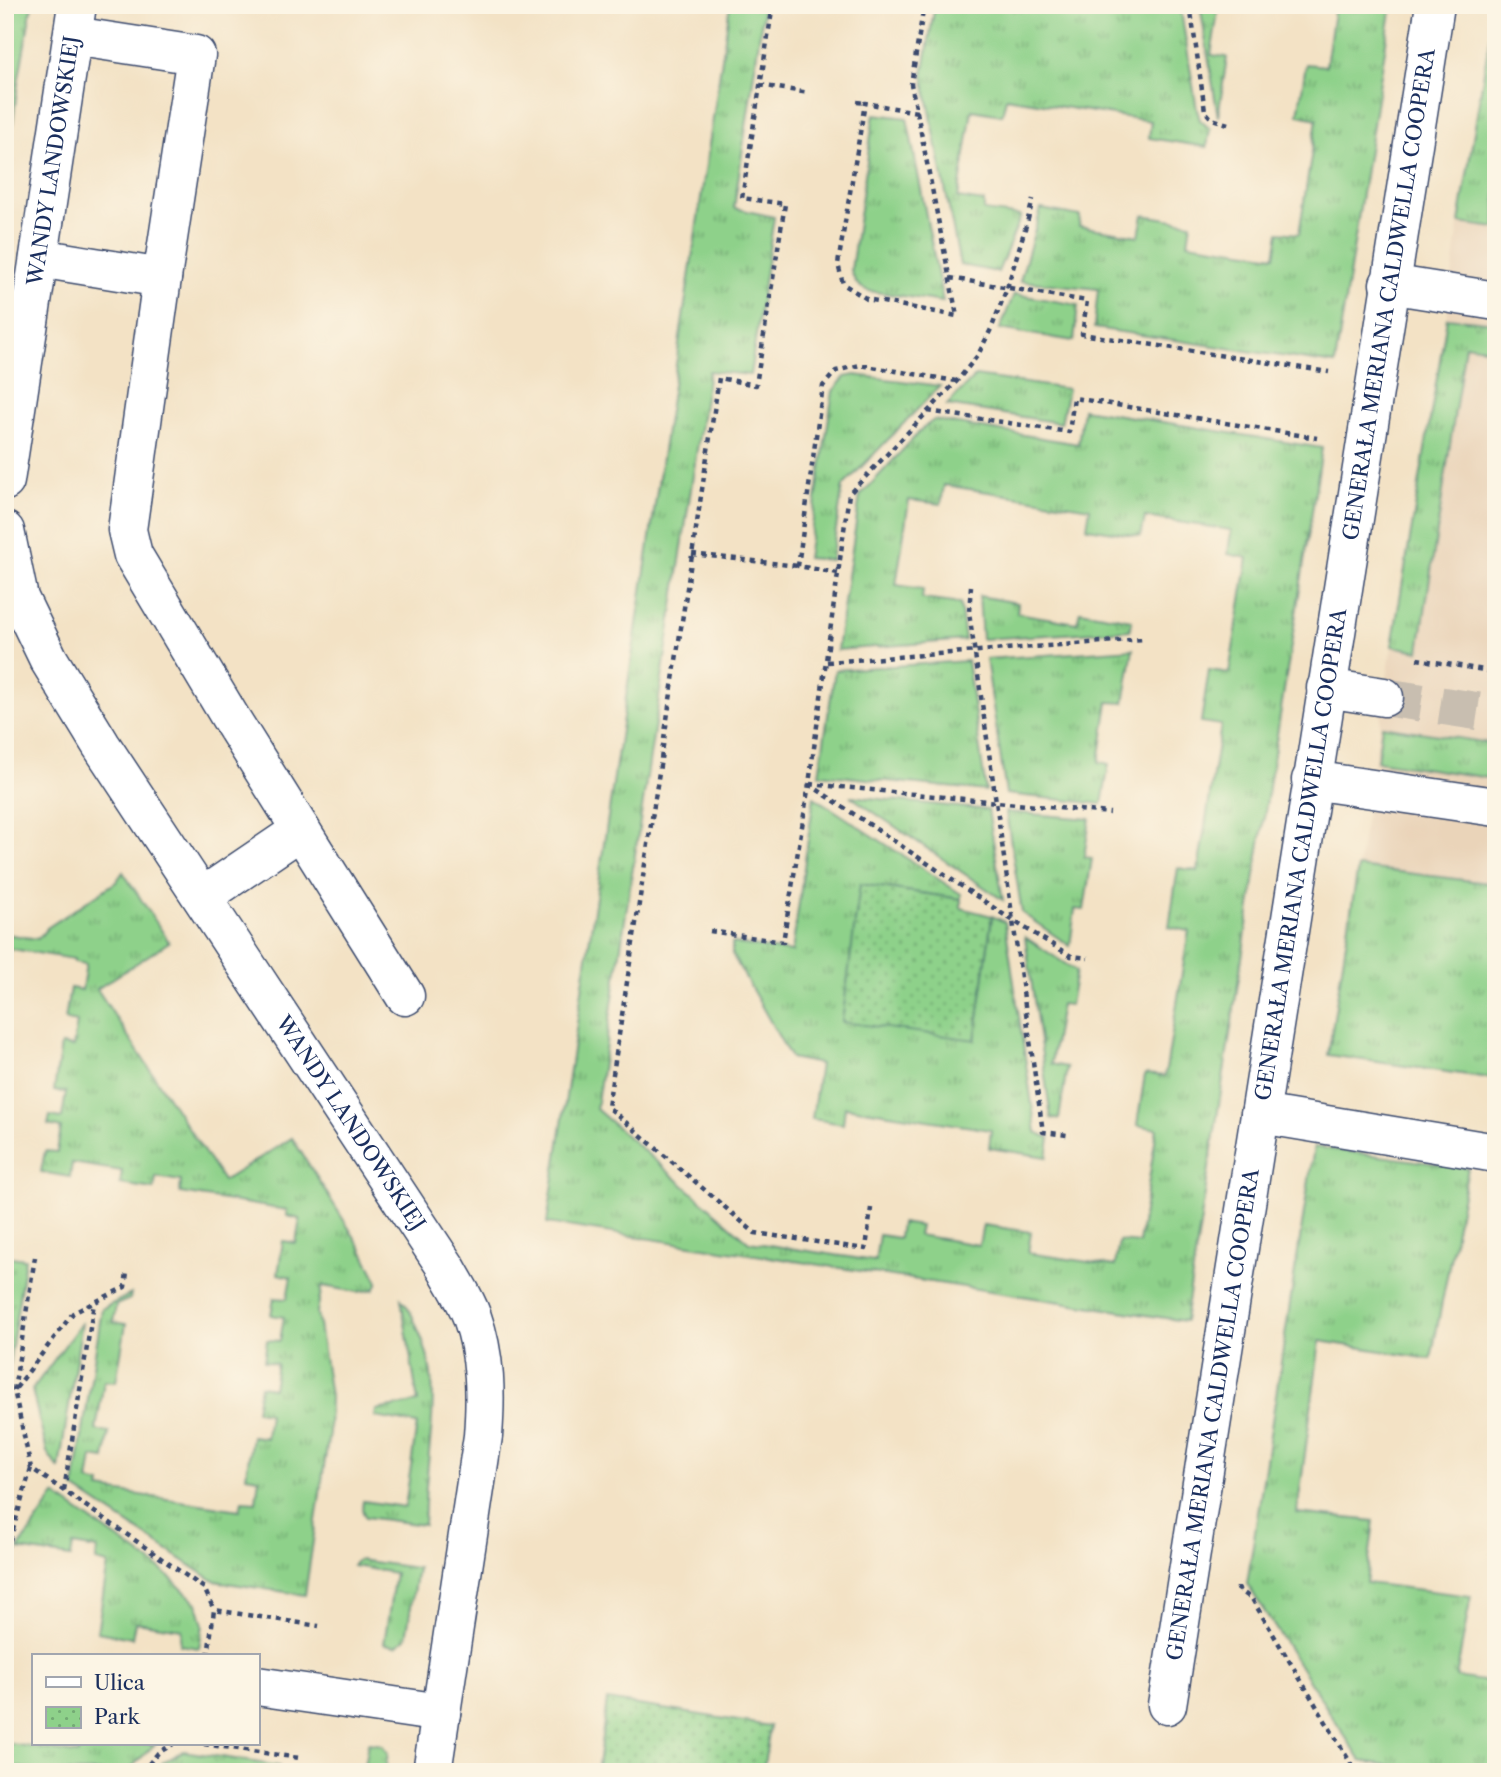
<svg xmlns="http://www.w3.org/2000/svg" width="1501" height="1777" viewBox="0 0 1501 1777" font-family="'Libre Caslon Text',serif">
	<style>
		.built { fill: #ead4b9 }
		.grass { fill: url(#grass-tufts); stroke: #548074; stroke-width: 2 }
		.park { fill: url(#park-dots); stroke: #548074; stroke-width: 2 }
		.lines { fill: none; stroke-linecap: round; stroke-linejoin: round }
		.minor-tunnel { stroke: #c8beb0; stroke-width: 38; stroke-dasharray: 38 19; stroke-linecap: butt }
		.minor-casing { stroke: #3b4a6d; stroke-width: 41 }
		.path { stroke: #3b4a6d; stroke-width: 4.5; stroke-dasharray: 5 5; stroke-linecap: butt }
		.minor { stroke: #fff; stroke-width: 38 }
		.labels { text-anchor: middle; stroke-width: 6; stroke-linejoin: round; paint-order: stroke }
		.street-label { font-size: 21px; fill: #1b2f5e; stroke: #fcf5e5 }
	</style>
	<defs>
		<pattern id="grass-tufts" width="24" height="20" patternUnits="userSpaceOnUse" patternTransform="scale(1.75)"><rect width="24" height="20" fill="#8ed18a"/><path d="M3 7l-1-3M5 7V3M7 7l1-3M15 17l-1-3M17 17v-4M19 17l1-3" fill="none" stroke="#73aa74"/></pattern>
		<pattern id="park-dots" width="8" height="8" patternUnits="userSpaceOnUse" patternTransform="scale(1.75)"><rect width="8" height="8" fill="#8ed18a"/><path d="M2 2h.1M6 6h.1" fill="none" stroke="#73aa74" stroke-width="1.8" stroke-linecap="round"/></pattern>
	</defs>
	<rect width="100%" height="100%" fill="#fcf5e5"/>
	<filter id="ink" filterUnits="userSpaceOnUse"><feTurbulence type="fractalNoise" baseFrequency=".0143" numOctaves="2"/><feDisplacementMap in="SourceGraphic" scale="14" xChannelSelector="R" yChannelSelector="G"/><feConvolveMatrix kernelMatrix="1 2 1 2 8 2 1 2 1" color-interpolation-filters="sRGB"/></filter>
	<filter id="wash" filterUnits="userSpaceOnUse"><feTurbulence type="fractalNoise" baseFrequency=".00686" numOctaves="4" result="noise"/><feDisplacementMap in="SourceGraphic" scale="28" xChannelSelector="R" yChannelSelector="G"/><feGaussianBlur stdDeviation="1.57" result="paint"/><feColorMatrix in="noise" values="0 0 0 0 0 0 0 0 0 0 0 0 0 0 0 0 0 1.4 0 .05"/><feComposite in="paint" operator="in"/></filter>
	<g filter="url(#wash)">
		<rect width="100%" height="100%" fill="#f3e2c5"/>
		<path class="built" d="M1459 223 1496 228V884L1358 867 1392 646 1447 318Z"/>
		<path class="grass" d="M5 5H32L18 83 5 182Z
			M730 5H764L734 208 774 217 750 375 709 371 596 1109 749 1242 875 1261 879 1235 899 1238 901 1223 920 1226 918 1235 979 1245 983 1225 1031 1232 1028 1253 1115 1266 1119 1241 1139 1243 1157 1129 1137 1125 1145 1074 1165 1076 1189 931 1169 927 1178 868 1198 871 1221 725 1201 722 1209 670 1229 673 1248 558 1228 554 1231 530 1145 517 1141 536 1087 528 1090 508 944 485 941 504 909 500 896 585 923 589 922 599 960 604 965 640 837 650 860 496 923 428 934 420 1078 444 1083 409 1322 448 1185 1321 547 1223Z
			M935 5H1180L1197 110 1200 120 1210 129 1207 147 1149 138 1151 121 1006 98 1002 115 972 110 958 198 984 202V211L1021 216 998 272 960 265 923 75Z
			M1200 5H1219L1211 55 1227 57 1218 117Z
			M1335 5H1392L1335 364 1094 328 1098 289 1020 281 1041 209 1080 216 1079 226 1139 236 1143 215 1191 223 1188 243 1275 256 1279 232 1299 234 1317 119 1298 115 1306 64 1326 66Z
			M1495 5H1496V228L1459 223Z
			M874 114 907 118 943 302 869 291C857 287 854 281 851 270Z
			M1014 294 1078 305 1074 341 1000 329Z
			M1447 318 1496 323V350L1465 345 1419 651 1392 646Z
			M855 375 940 386 843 486 831 560 807 558 833 391 845 377Z
			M975 376 1068 389 1061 423 947 405Z
			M979 596 1018 603 1017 613 1077 623 1080 611 1132 620 1130 630 982 639Z
			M1133 649 1124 703 1108 702 1099 762 1109 764 1102 804 1006 794 986 659Z
			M967 661 986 791 819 774 835 670Z
			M1382 726 1496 744V779L1377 761Z
			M850 796 988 810 1003 900Z
			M814 797 961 894V899L860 884 975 1040 992 916 1005 922 1036 1132 1050 1138 1047 1157 989 1148 991 1130 845 1107 843 1124 812 1119 820 1064 791 1058 732 954V943L792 952Z
			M1006 812 1090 819 1084 857 1092 858 1084 910 1075 909 1070 946 1022 913Z
			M1358 867 1496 884V1079L1328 1055Z
			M123 872 169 942 97 989 223 1181 292 1138 360 1246 378 1282 374 1289 358 1292 322 1286 317 1312 330 1396 329 1433 305 1595 214 1581 74 1488 102 1309 131 1294 130 1299 116 1305 113 1322 126 1324 116 1382 104 1381 96 1430 109 1433 105 1459 92 1457 88 1481 101 1484 100 1489 240 1510 242 1501 256 1502 259 1478 246 1476 252 1436 266 1438 269 1413 256 1411 260 1386 273 1388 277 1364 264 1361 267 1340 280 1341 284 1317 271 1315 274 1298 287 1299 291 1277 278 1274 283 1241 296 1243 300 1219 287 1216V1210L180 1193 181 1181 156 1177 154 1189 120 1184 122 1171 72 1163 70 1177 41 1172 45 1151 57 1152 61 1128 48 1125 50 1116 62 1118 66 1092 54 1091 61 1045 73 1047 77 1022 65 1020 70 988 82 990 86 964 74 962V959L5 948V934L38 939 47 928 116 882Z
			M1025 937 1076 971 1070 1005 1061 1004 1051 1064 1067 1067 1059 1119 1051 1118Z
			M1314 1147 1468 1168 1431 1359 1320 1341 1297 1513 1374 1521 1366 1583 1471 1596 1456 1677 1496 1683V1772H1435L1361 1761 1247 1584Z
			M5 1256 25 1259 8 1372H5Z
			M401 1299C409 1307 413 1316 417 1327 442 1382 431 1420 427 1476 425 1492 425 1509 424 1525L366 1517C361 1512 362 1507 363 1501L405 1507 417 1424 375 1417 376 1410 418 1402Z
			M82 1322 59 1469 47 1452 32 1390Z
			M55 1495 162 1570 197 1603 203 1625 199 1648 180 1645 182 1629 135 1622 132 1638 97 1632 108 1564 96 1561 97 1549 73 1545 71 1557 18 1549Z
			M358 1560 417 1568 406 1638 396 1646 384 1644 395 1573 353 1566 354 1563Z
			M5 1743 78 1754 80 1744H155L127 1772H43L5 1765Z
			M368 1743 382 1745 388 1753 385 1772H363Z
			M183 1751 279 1766 278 1772H157L163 1762Z"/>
		<path class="park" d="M860 884 961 899V908L992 916 975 1040 842 1022Z
			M607 1700 770 1726 763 1772H597Z"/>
	</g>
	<g filter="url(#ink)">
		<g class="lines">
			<path class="minor-tunnel" d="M1384 697 1496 714"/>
			<g class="minor-casing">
				<g id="minor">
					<path d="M73 36 196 55 162 278 127 530 133 555 230 717 405 996"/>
					<path d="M39 258 162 278"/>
					<path d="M1389 284 1496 301"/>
					<path id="s1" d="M5 481 77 5"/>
					<path id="s2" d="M5 531 19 598 49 660 101 745 447 1269C455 1284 466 1300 472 1317 486 1356 486 1396 483 1436L432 1772"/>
					<path d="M1326 688 1384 697"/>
					<path d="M1311 780 1496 807"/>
					<path d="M202 897 301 830"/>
					<path d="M1260 1114 1496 1153"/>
					<path d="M257 1686 441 1713"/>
					<path id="s3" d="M1167 1705C1258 1139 1344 572 1435 5"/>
				</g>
			</g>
			<path class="path" d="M773 5 742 198 785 204 756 385 719 378 608 1107 755 1233 866 1249 871 1208
				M1190 5 1205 111 1212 119 1228 124
				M760 85 809 93
				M857 102 865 103
				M917 112 865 103 838 264 843 284 867 299 957 316 917 112 911 84 924 5
				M950 278 1087 301 1082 334 1329 372
				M928 411 1069 432 1074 398 1317 438
				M692 554 798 566
				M838 573 798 566 823 386 836 371 860 365 956 381
				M971 586 969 612 1043 1132 1067 1135
				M1417 659 1496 672
				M827 662 1144 639
				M809 784 1012 920 1071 956 1088 958
				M810 784 1110 813
				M710 931 783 942 809 784 849 494 957 381 978 355 992 327 1007 288 1028 219 1033 199
				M35 1257 14 1390 31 1468 204 1588 214 1610
				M16 1388 73 1313 125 1287 127 1272
				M64 1490 94 1303
				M7 1550 31 1468
				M1238 1587V1589L1252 1599 1356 1772
				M208 1656 214 1610 319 1626
				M204 1744 299 1758
				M142 1772 158 1753 173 1744"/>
			<use href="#minor" class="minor"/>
		</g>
	</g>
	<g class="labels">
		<g class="street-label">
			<text dy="7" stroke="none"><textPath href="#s1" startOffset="324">WANDY LANDOWSKIEJ</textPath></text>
			<text dy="7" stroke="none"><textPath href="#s3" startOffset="1428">GENERAŁA MERIANA CALDWELLA COOPERA</textPath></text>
			<text dy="7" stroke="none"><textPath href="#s3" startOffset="861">GENERAŁA MERIANA CALDWELLA COOPERA</textPath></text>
			<text dy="7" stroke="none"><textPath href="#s2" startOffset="690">WANDY LANDOWSKIEJ</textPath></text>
			<text dy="7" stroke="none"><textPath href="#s3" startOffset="294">GENERAŁA MERIANA CALDWELLA COOPERA</textPath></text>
		</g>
	</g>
	<rect width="1501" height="1777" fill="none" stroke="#fcf5e5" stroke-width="28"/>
	<rect x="32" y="1654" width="228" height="91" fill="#fcf5e5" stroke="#a2a6af" stroke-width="2"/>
	<rect x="46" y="1677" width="35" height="10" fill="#ffffff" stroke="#a2a6af" stroke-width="2"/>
	<text x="94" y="1690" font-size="21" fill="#1b2f5e">Ulica</text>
	<rect x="46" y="1707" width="35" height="21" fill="url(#park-dots)" stroke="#a2a6af" stroke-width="2"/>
	<text x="94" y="1724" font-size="21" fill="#1b2f5e">Park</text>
</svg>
